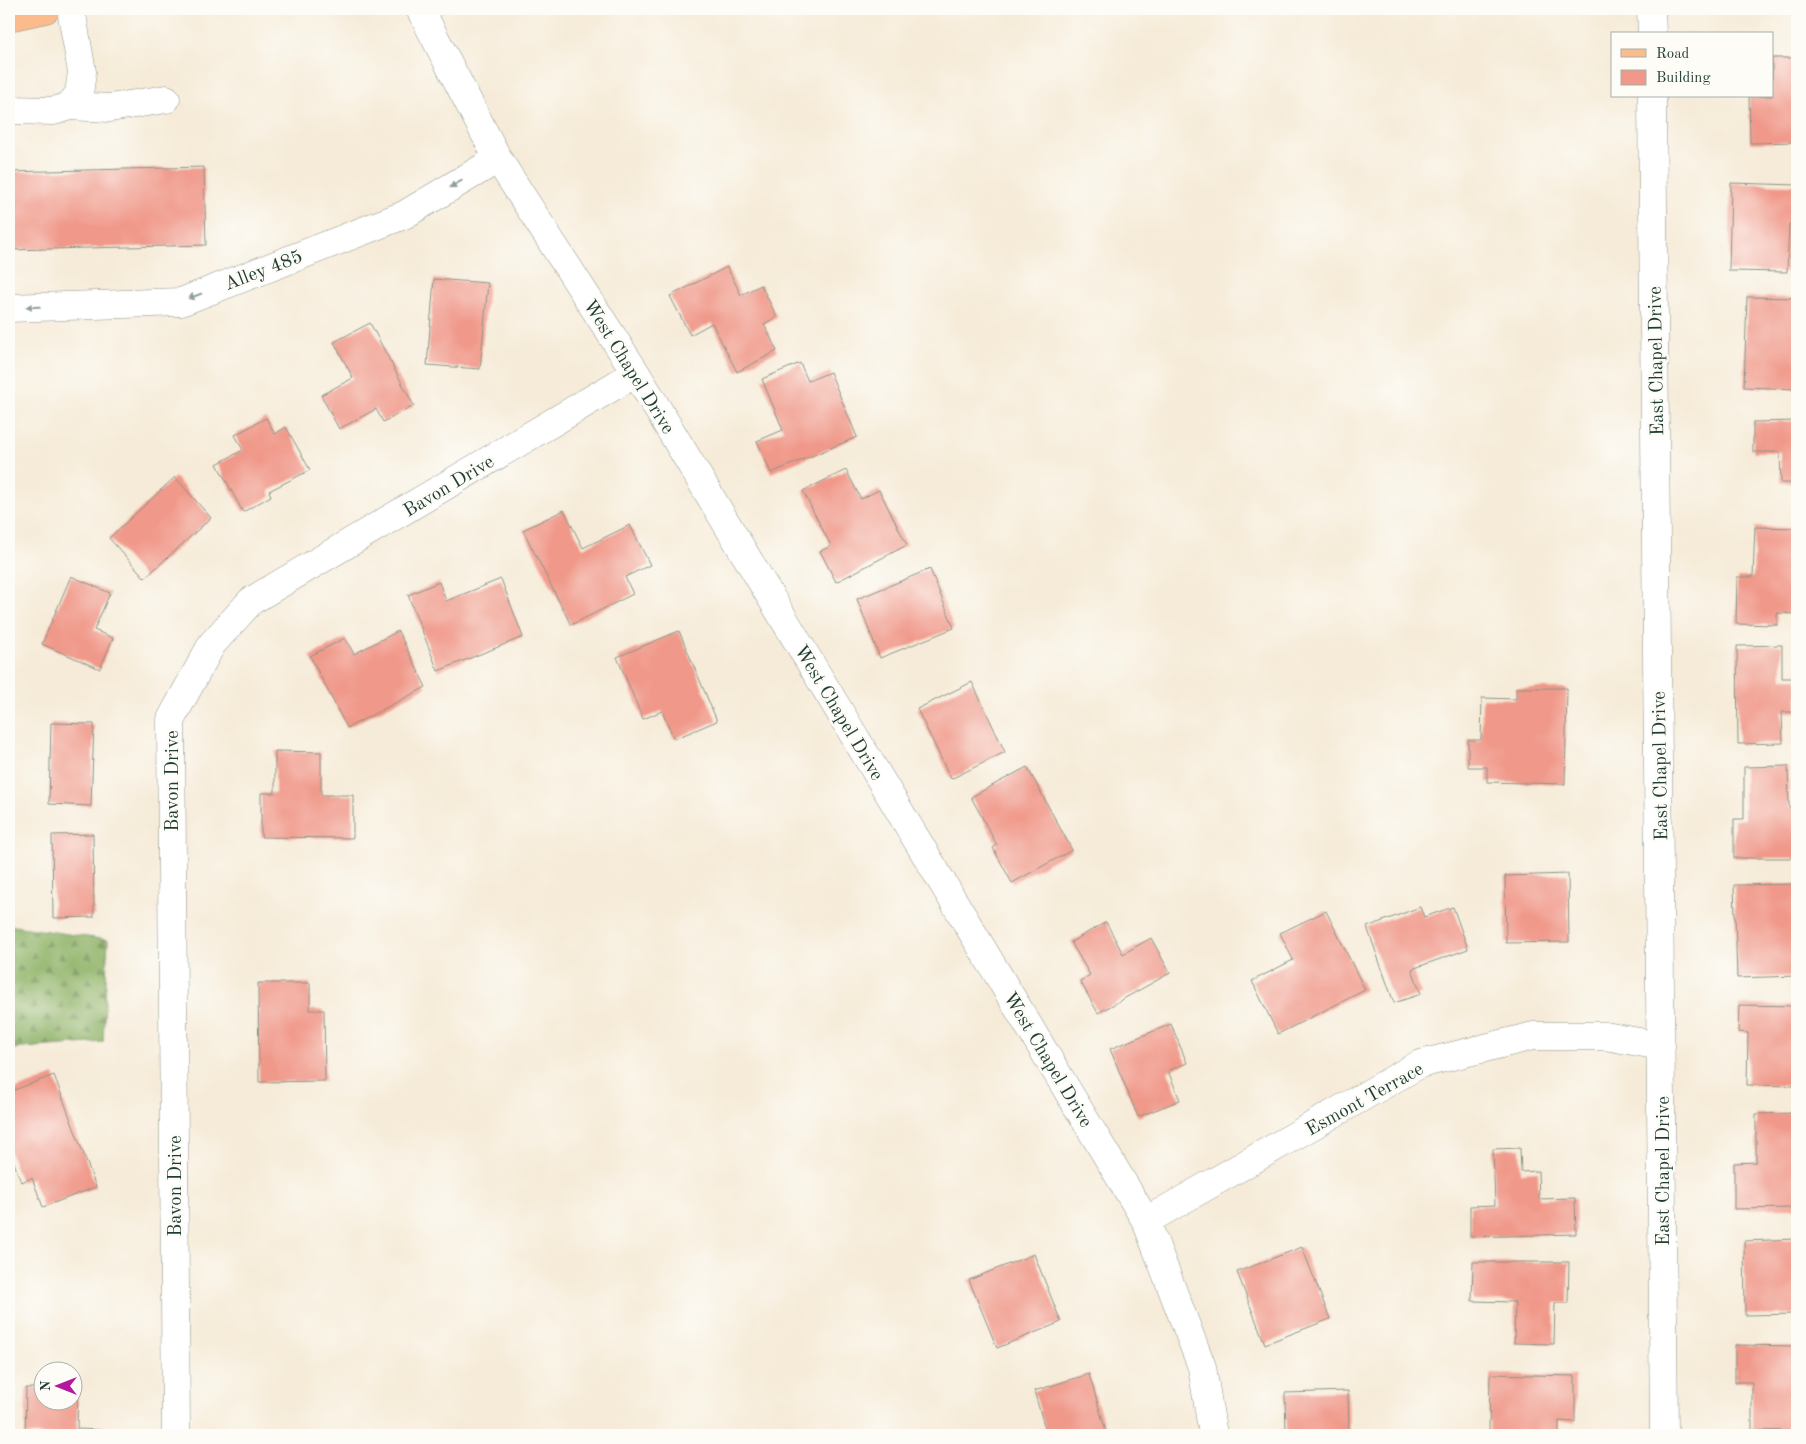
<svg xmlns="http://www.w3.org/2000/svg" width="1806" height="1444" viewBox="0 0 1806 1444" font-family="'Old Standard TT',serif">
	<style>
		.forest { fill: url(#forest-firs); stroke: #56784d }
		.building { fill: #f09889 }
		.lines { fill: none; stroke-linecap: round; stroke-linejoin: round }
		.minor-casing { stroke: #8a9486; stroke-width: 29 }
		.major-casing { stroke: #8a9486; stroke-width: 29 }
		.minor { stroke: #fff; stroke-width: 28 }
		.major { stroke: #fbbb8d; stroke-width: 28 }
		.oneway { fill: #8f9e9a }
		.labels { text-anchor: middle; stroke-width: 5; stroke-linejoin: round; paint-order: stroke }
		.street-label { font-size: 19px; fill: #1f3d34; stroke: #fdfcf7 }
	</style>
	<defs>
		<pattern id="forest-firs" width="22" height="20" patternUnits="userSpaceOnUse" patternTransform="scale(1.25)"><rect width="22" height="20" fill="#8eb266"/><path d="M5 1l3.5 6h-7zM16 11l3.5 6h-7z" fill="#739255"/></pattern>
	</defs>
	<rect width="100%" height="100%" fill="#fdfcf7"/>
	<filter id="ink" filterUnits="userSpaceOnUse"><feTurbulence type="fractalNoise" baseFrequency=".02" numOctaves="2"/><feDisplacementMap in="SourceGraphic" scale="10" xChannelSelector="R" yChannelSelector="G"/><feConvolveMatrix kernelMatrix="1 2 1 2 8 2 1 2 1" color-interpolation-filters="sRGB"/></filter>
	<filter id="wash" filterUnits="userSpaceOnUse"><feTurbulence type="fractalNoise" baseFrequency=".0096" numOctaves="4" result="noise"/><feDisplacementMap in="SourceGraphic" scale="20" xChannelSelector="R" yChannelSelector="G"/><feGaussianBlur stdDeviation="1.12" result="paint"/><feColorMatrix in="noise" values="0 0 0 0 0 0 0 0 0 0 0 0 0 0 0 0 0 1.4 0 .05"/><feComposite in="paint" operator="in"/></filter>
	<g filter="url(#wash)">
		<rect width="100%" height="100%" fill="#f6ebd8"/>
		<path class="forest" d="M9 924 14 926 108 940 103 1042 9 1049Z"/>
		<g id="blocks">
			<path class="building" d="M1772 58H1797V142L1750 143 1749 96H1772Z
				M204 167 206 245 9 250V172Z
				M1731 183 1797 185V224H1789L1787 272 1729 271Z
				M727 267 741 295 761 285 777 317 764 324 777 351 737 372 712 323 690 335 670 296Z
				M434 279 488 283 480 369 427 365Z
				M1747 297 1797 298V389L1744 387Z
				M370 323 414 406 383 422 376 409 339 429 321 395 353 378 334 342Z
				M800 363 808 381 830 372 857 437 771 473 757 441 783 430 762 379Z
				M266 418 275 434 286 427 310 470 269 491 271 496 243 512 217 464 243 450 235 435Z
				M1797 421V483H1781L1780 452H1753V422Z
				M846 470 861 499 879 490 907 545 836 582 820 551 831 546 803 491Z
				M175 477 211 518 145 578 109 538Z
				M564 510 583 548 630 525 650 565 625 577 633 594 571 625 523 530Z
				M1755 527 1797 528V614L1777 613V625L1736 624 1737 577H1753Z
				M930 569 954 628 880 658 857 599Z
				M71 576 110 593 94 630 113 638 100 669 42 644Z
				M501 579 523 637 438 671 408 595 439 582 446 601Z
				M398 631 426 687 347 728 310 656 345 638 354 654Z
				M679 631 717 721 674 739 662 711 643 719 617 657Z
				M1782 645V678H1797V712H1782L1783 743 1738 744 1737 646Z
				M972 682 1005 752 951 779 917 709Z
				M1516 688H1567L1565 784 1487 782V767H1468V740H1481L1482 698 1516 699Z
				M51 723 94 724 91 806 49 804Z
				M275 751 321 752V795H353V838L261 837V793H275Z
				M1788 766 1789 808H1797V858H1734V819H1744V767Z
				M1027 767 1072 850 1012 883 993 848 997 845 971 797Z
				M93 834 94 917 53 918 52 835Z
				M1568 874 1569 942 1506 943 1505 876Z
				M1797 884V976L1737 978 1734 885Z
				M1420 907 1424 917 1453 907 1468 949 1412 969 1421 994 1394 1003 1367 927Z
				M1326 911 1365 990 1278 1034 1252 981 1293 960 1280 933Z
				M1106 922 1123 954 1151 938 1170 973 1098 1013 1080 981 1090 975 1071 942Z
				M258 983H310V1010H324L325 1081 259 1082Z
				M1739 1005 1797 1006V1086L1747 1085 1748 1033 1738 1032Z
				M1171 1024 1187 1063 1168 1071 1180 1100 1138 1117 1110 1049Z
				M54 1075 96 1187 43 1207 32 1178 21 1182 9 1149V1092Z
				M1797 1113V1208L1734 1209V1163L1756 1162V1114Z
				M1520 1148 1521 1172 1538 1171 1539 1199 1575 1198 1576 1234 1470 1237V1206L1495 1205 1493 1149Z
				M1797 1239V1314L1745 1315 1744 1241Z
				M1302 1247 1330 1319 1265 1344 1237 1272Z
				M1034 1254 1061 1322 997 1348 969 1280Z
				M1473 1262H1569L1568 1303H1555L1554 1344 1514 1343 1515 1302 1472 1301Z
				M1735 1345 1797 1346V1431L1752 1430V1382H1735Z
				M1089 1374 1107 1435H1047L1034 1391Z
				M1490 1374 1575 1376V1422L1559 1421V1435H1489Z
				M26 1388H42V1402H72V1389H78L77 1429 101 1430V1435H25Z
				M1348 1391 1349 1435H1286L1285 1393Z"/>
		</g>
	</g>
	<g filter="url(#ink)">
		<use href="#blocks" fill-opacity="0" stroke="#8a9486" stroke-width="1"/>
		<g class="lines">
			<g class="minor-casing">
				<path id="minor" d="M420 9 498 159 636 373 1146 1221 1202 1367 1213 1435
					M1651 9 1652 34
					M1652 96 1664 1435
					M69 106 110 108 166 99
					M9 110 54 111 69 106 79 94 82 72 71 9
					M9 308 181 302 404 215 498 159
					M1146 1221 1420 1064 1533 1036H1605L1661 1046
					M176 1435 171 719 212 644 251 601 636 373"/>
			</g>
			<g class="major-casing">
				<path id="major" d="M9 17 46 9"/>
			</g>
			<use href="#minor" class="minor"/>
			<use href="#major" class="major"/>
		</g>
		<defs><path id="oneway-solid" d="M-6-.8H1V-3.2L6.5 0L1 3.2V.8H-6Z" transform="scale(1.25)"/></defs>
		<g class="oneway">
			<use href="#oneway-solid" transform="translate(456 184) rotate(149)"/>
			<use href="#oneway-solid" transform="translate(195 296) rotate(159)"/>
			<use href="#oneway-solid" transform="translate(33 307) rotate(178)"/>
		</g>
	</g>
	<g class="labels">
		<g class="street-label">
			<text transform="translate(263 269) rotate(-21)" y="7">Alley 485</text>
			<text transform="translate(1655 361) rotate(-91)" y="7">East Chapel Drive</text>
			<text transform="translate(630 366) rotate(58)" y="7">West Chapel Drive</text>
			<text transform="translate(448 485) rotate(-31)" y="7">Bavon Drive</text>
			<text transform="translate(840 712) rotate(59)" y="7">West Chapel Drive</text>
			<text transform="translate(1659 766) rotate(-91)" y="7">East Chapel Drive</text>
			<text transform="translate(171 781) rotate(-90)" y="7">Bavon Drive</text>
			<text transform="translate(1049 1059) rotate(59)" y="7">West Chapel Drive</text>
			<text transform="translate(1364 1098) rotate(-29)" y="7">Esmont Terrace</text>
			<text transform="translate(1662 1171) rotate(-90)" y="7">East Chapel Drive</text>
			<text transform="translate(174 1186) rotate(-90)" y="7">Bavon Drive</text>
		</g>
	</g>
	<rect width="1806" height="1444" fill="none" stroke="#fdfcf7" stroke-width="30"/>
	<rect x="1611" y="32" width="162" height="65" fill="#fdfcf7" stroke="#a4b0a9"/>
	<rect x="1621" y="49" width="25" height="8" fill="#fbbb8d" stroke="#a4b0a9"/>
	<text x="1656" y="58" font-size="15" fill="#1f3d34">Road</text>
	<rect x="1621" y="70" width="25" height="15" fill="#f09889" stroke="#a4b0a9"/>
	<text x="1656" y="82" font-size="15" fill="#1f3d34">Building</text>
	<g transform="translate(58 1386) rotate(270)"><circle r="24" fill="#fdfcf7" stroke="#a4b0a9"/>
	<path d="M0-4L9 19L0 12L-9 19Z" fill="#b5179e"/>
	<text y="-8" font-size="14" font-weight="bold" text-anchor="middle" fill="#1f3d34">N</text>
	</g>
</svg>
